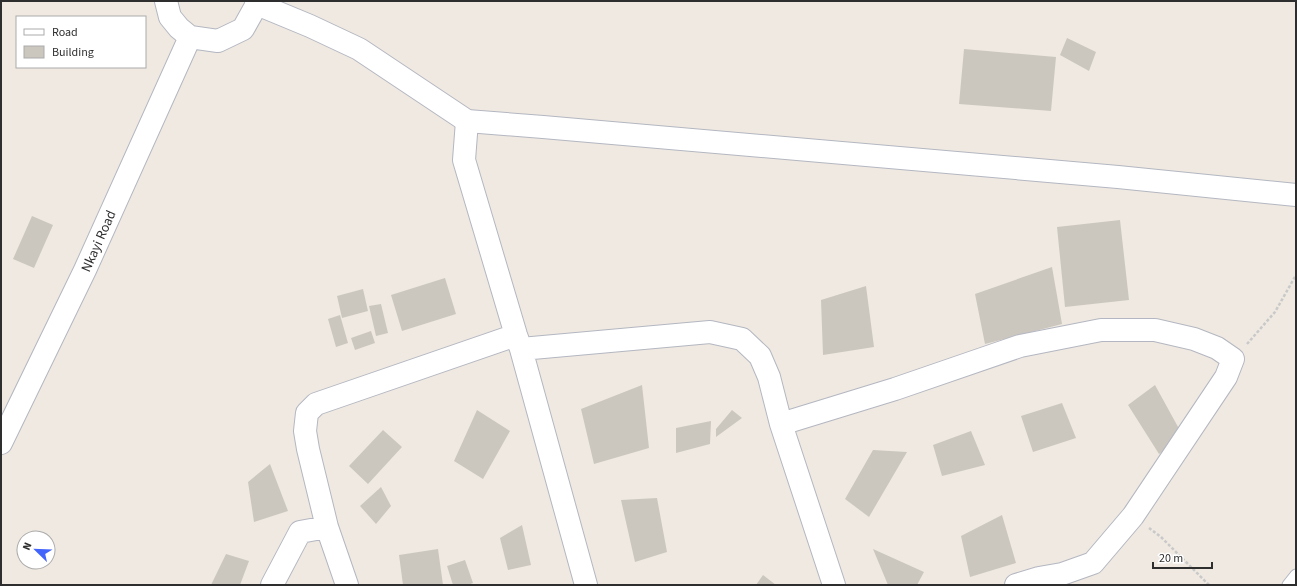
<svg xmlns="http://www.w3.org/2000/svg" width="1297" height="586" viewBox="0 0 1297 586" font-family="'Source Sans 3',sans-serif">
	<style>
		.building { fill: #cbc7bf }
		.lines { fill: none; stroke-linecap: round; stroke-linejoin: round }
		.lane-casing { stroke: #b4b7c1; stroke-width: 13 }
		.street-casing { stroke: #b4b7c1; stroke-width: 24 }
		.secondary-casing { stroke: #b4b7c1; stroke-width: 24 }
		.path { stroke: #c9c9c9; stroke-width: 2.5; stroke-dasharray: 3 2; stroke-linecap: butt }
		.lane { stroke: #fff; stroke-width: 11 }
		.street { stroke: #fff; stroke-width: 22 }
		.secondary { stroke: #fff; stroke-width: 22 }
		.labels { text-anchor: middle; stroke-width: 3; stroke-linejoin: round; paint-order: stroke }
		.street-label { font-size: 14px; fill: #2e2e2e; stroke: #fff }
	</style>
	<rect width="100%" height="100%" fill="#efe9e1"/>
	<path class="building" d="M1067 38 1096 52 1089 71 1060 55Z
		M964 49 1056 57 1051 111 959 104Z
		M32 216 53 225 34 268 13 259Z
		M1120 220 1129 300 1065 307 1057 227Z
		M1052 267 1062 324 985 344 975 294Z
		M445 278 456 314 402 331 391 295Z
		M866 286 874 347 823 355 821 300Z
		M363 289 368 311 342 318 337 296Z
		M381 304 388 333 376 336 369 306Z
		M340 315 348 343 336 347 328 319Z
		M371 331 375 343 355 350 351 338Z
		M642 385 649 448 594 464 581 409Z
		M1155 385 1183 436 1159 454 1128 405Z
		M1062 403 1076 438 1033 452 1021 416Z
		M477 410 510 431 483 479 454 461Z
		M732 410 742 418 716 437V429Z
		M711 421 710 444 676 453V428Z
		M383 430 402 447 368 484 349 466Z
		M971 431 985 465 942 476 933 445Z
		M873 450 907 452 869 517 845 499Z
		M270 464 288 511 254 522 248 482Z
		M381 487 391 506 376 524 360 506Z
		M657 498 667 552 635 562 621 500Z
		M1002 515 1016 563 970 577 961 536Z
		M522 525 531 565 508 570 500 538Z
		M438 549 443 585H403L399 555Z
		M873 549 924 572 917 585H888Z
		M226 554 249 561 240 585H211Z
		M465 560 473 583 468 585H453L447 566Z
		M763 575 776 585H756Z"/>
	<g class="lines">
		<g class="lane-casing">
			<path id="lane" d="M1288 585 1296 575"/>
		</g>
		<g class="street-casing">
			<path id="street" d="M467 121 464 160 516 335 521 349 586 585
				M521 349 710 332 742 339 760 356 769 377 781 424 834 585
				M781 424 895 389 1020 346 1101 330H1155L1194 339 1217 348 1233 359 1226 377 1133 516 1093 563 1062 574 1039 578 1016 585
				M272 585 300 532 327 527
				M347 585 327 527 308 449 305 431 307 413 316 404 516 335"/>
		</g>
		<g class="secondary-casing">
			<path id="secondary" d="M166 1 170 17 179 28 190 37 218 41 243 29 257 4 256 1
				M257 4 310 26 359 49 467 121 543 127 1118 177 1296 195
				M1 443 85 270 190 37"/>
		</g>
		<path class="path" d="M1247 344 1275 312 1296 275
			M1149 528 1161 537 1209 585"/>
		<use href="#lane" class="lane"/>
		<use href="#street" class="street"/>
		<use href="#secondary" class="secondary"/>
	</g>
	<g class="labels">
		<g class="street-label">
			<text transform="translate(98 241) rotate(-66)" y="5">Nkayi Road</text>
		</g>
	</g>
	<rect width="1297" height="586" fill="none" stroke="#2e2e2e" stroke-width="4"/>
	<rect x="16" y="16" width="130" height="52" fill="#ffffff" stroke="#ababab"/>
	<rect x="24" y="29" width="20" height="6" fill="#ffffff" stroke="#ababab"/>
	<text x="52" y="36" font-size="12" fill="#2e2e2e">Road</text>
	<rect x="24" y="46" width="20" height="12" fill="#cbc7bf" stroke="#ababab"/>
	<text x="52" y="56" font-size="12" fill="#2e2e2e">Building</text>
	<g transform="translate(36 550) rotate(293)"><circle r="19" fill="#ffffff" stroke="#ababab"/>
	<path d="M0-3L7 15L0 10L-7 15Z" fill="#4264fb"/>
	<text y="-6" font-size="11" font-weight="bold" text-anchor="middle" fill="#2e2e2e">N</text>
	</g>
	<path d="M1153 562v6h59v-6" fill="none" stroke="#2e2e2e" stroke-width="2"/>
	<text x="1159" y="562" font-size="12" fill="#2e2e2e" stroke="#ffffff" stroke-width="3" paint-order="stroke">20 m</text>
</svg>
